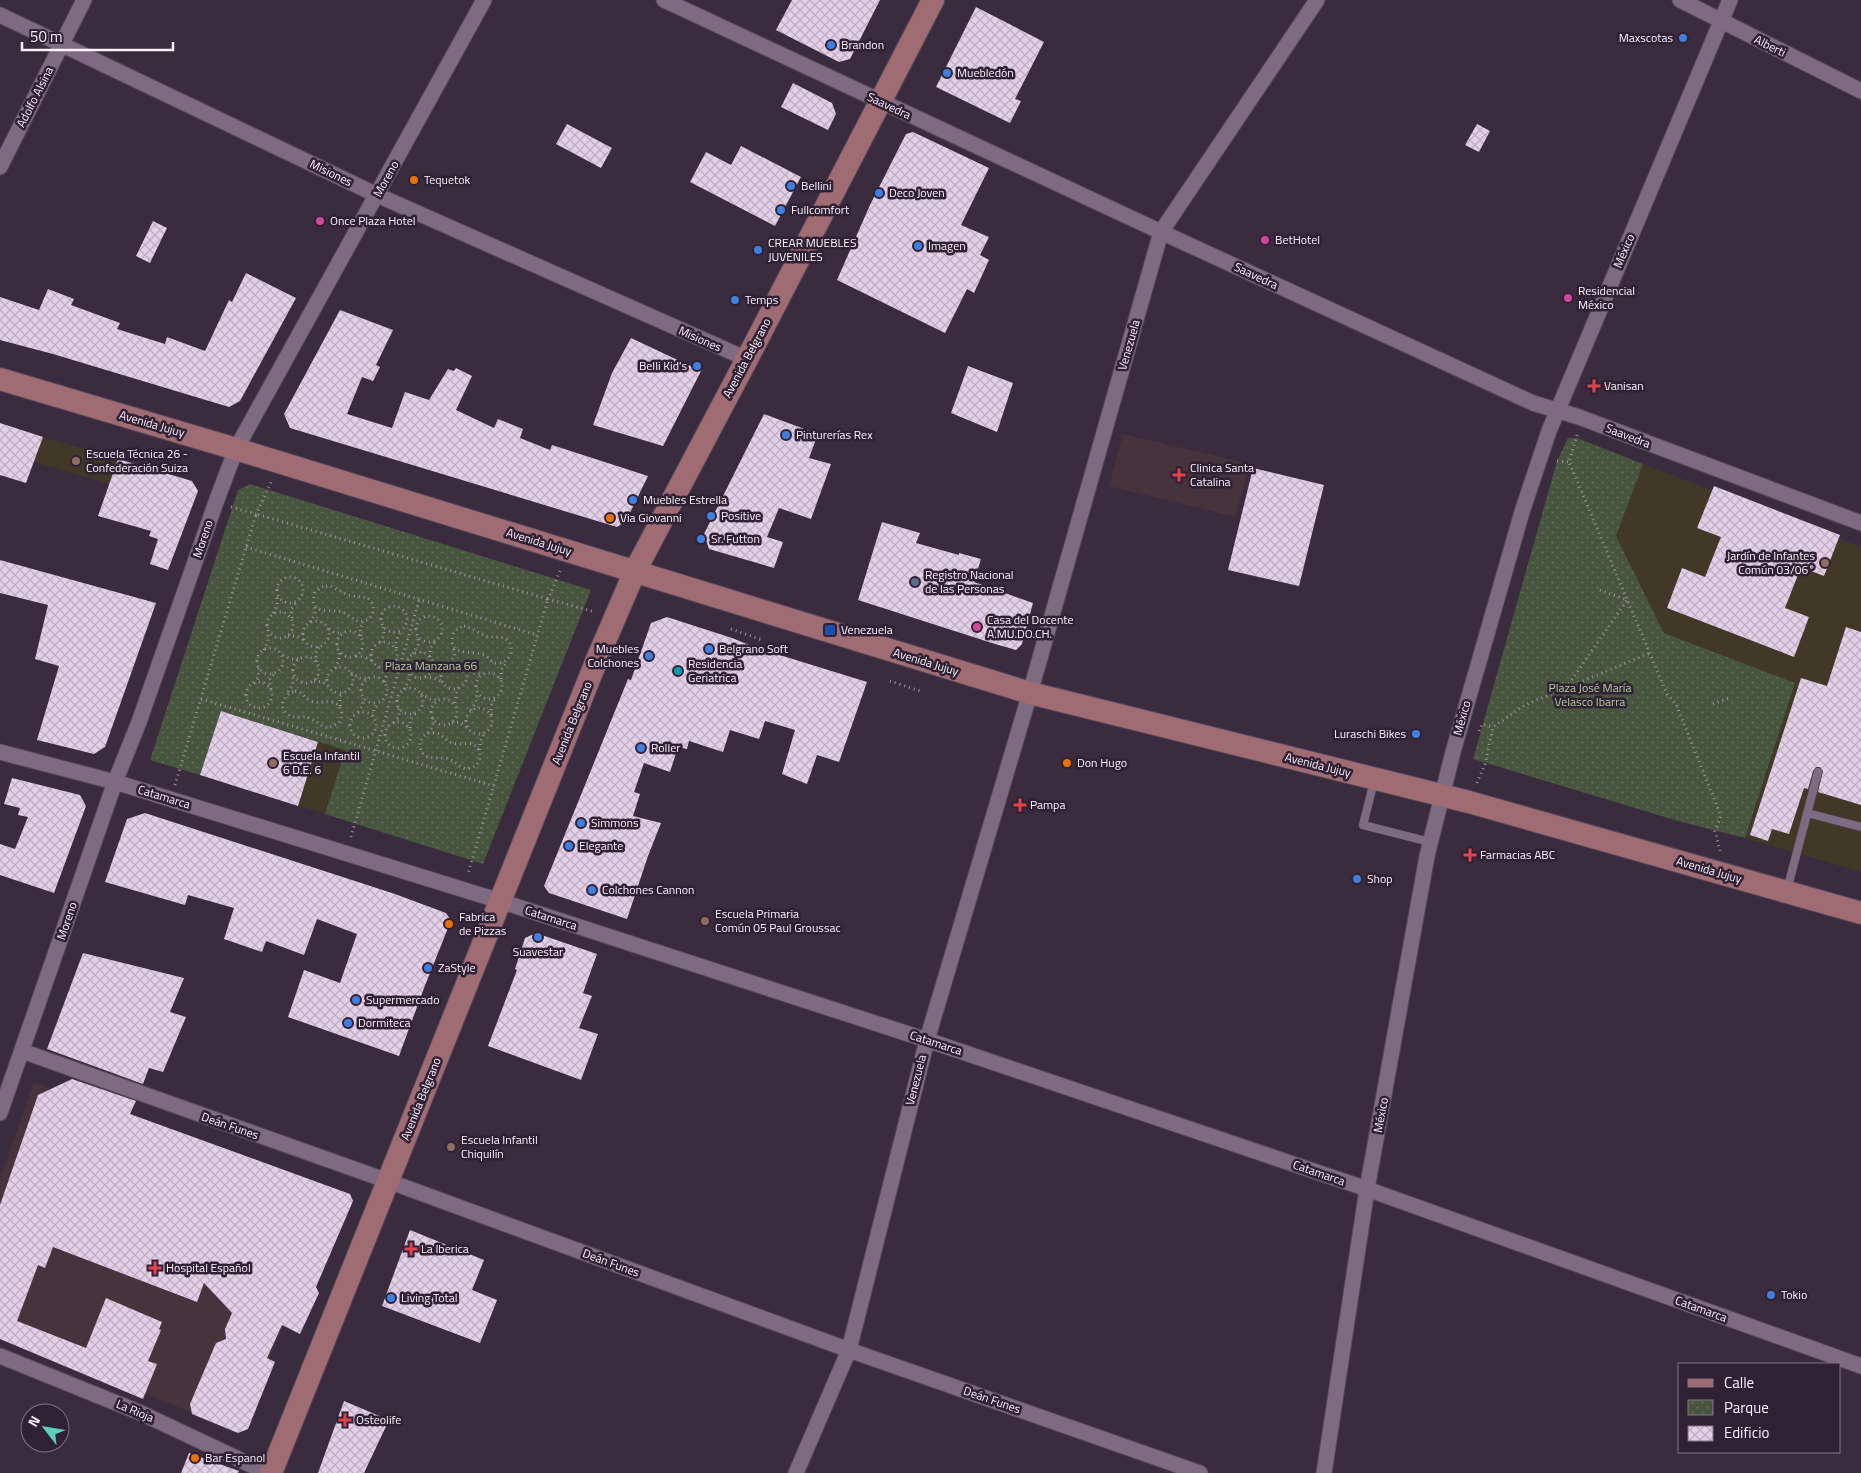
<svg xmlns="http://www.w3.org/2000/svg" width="1861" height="1473" viewBox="0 0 1861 1473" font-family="'Titillium Web',sans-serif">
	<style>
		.education { fill: #423828 }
		.medical { fill: #46333c }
		.park { fill: url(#park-dots) }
		.building { fill: url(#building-cross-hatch) }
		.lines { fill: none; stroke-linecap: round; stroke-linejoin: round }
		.lane-casing { stroke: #564859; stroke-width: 9 }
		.street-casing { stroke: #564859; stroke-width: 17 }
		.secondary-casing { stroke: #564859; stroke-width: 24 }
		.path { stroke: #a093a2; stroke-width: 3; stroke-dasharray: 1 4; stroke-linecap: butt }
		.lane { stroke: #7e6b81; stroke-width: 8 }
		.street { stroke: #7e6b81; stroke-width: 15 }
		.secondary { stroke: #9f6c74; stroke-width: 22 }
		.shop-dot { fill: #3f7fe0; stroke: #312134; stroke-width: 2 }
		.food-dot { fill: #e8710a; stroke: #312134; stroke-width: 2 }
		.hotel-dot { fill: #d1479c; stroke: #312134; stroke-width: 2 }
		.health-dot { fill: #e0444e; stroke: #312134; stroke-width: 2 }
		.education-dot { fill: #8d6e63; stroke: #312134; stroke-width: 2 }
		.service-dot { fill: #5c6f8a; stroke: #312134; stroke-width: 2 }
		.transit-dot { fill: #1a4fb4; stroke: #312134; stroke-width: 2 }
		.culture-dot { fill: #0f9aa8; stroke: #312134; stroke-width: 2 }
		.labels { text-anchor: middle; stroke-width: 5; stroke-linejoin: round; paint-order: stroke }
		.poi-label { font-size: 12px; fill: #fbf0fc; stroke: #312134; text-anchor: start }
		.street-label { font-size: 12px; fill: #fbf0fc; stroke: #312134 }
		.park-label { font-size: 12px; fill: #b0cd9e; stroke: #312134 }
	</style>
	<defs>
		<pattern id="park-dots" width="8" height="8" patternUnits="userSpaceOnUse" patternTransform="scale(1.25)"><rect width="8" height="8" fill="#47543e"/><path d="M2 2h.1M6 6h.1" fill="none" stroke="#626d5b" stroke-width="1.8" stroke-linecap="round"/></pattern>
		<pattern id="building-cross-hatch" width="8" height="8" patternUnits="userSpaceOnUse" patternTransform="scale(1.25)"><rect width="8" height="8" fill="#e4cfe8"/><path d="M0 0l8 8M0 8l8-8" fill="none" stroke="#beadc1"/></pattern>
	</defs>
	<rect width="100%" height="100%" fill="#3b2b3e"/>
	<path class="education" d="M43 437 118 459 110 484 34 462Z
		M1643 464 1861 547V872L1745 838 1794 683 1664 633 1616 536Z
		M221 711 345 750 325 814 200 775Z"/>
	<path class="medical" d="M1123 434 1250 464 1235 517 1109 486Z
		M34 1082 337 1192 339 1202 237 1431 0 1335V1178Z"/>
	<path class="park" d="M1568 438H1577L1643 464 1616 536 1664 633 1795 683 1745 838 1678 821 1473 759 1557 461Z
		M250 484 591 590 483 864 325 814 345 750 221 711 200 775 150 760 238 490Z"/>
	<path class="building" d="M792 0H880L850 59 839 62 776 30Z
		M976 7 1044 42 1015 99 1021 101 1010 123 936 87Z
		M793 83 832 103 836 114 828 130 781 107Z
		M567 124 612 148 601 168 556 144Z
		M1477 124 1490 131 1479 152 1465 145Z
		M913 132 989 168 961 225 989 237 980 255 989 260 974 293 967 289 945 333 837 280 870 205 906 134Z
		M741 146 801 177 775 226 690 182 706 152 731 165Z
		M153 221 167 228 150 263 136 256Z
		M246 273 296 298 240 401 229 407 53 354 0 340V297L39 310 48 289 74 299 71 305 120 323 117 329 165 344 167 337 205 351 229 300 232 302Z
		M340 310 393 330 376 365 380 367 373 381 362 377 347 414 392 428 405 392 429 400 448 369 454 371 456 368 472 376 456 410 494 428 498 419 523 429 520 438 550 450 552 445 648 476 626 521 617 527 290 428 284 414Z
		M631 338 701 371 663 446 593 425 612 373Z
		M968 366 1013 383 997 432 951 413Z
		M764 414 818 434 809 458 831 464 811 519 779 508 767 537 783 542 774 568 709 549 704 534Z
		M0 423 43 437 26 483 0 475Z
		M118 459 192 481 198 491 168 570 150 564 158 539 149 536 151 531 98 516Z
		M1253 468 1324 485 1299 586 1228 570Z
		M1714 486 1840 535 1824 576 1801 567 1785 608 1809 617 1794 657 1667 608 1682 568 1705 577 1721 537 1697 528Z
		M882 522 920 533 916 543 959 555V553L981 559 974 582 1033 603 1022 644 1016 650 995 644 858 600Z
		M0 560 156 603 105 747 94 754 37 740 59 666 35 659 48 605 0 593Z
		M667 617 732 638 757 648 867 682 839 762 817 755 807 784 782 774 795 730 765 721 759 739 730 730 723 752 689 741 687 749 678 747 670 772 644 763 634 792 640 794 633 816 661 823 648 856 627 919 549 893 544 886 628 679 631 680 651 623Z
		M1846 627 1861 632V805L1818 792 1823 771 1820 767H1816L1813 771 1808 789 1804 788 1789 834 1772 829 1768 841 1750 835 1801 678 1827 686Z
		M221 711 318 742 298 806 200 775Z
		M12 778 80 795 86 806 54 893 0 875V844L15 849 28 817 18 815 20 808 4 804Z
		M145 813 395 894 446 913 450 919 448 928 424 988 399 1056 288 1017 304 970 340 983 357 934 317 919 304 955 266 941 262 952 224 939 234 908 188 895 185 905 105 882 127 819Z
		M536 933 597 954 583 993 592 996 579 1028 598 1034 581 1080 488 1046 517 970 515 969 525 938Z
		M83 953 184 978 170 1012 186 1017 163 1072 149 1068 143 1084 47 1049Z
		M72 1079 136 1101 130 1114 350 1194 353 1201 316 1287 319 1293 300 1334 282 1325 267 1358 275 1362 248 1429 238 1433 192 1414 190 1404 216 1343 226 1339 225 1329 232 1313 204 1283 197 1302 53 1247 45 1268 38 1265 17 1321 86 1348 106 1298 162 1322 159 1329 161 1330 148 1361 157 1364 143 1399 0 1339V1205L38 1095Z
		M410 1230 484 1260 472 1290 497 1300 480 1343 382 1306Z
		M344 1401 389 1420 364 1473H318Z
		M189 1453 239 1471 238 1473H181Z"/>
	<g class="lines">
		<g class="lane-casing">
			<path id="lane" d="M1374 781 1363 825 1430 842
				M1807 813 1861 827
				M1787 890 1818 772"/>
		</g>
		<g class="street-casing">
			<path id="street" d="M664 0 1161 232 1533 403 1579 417 1861 523
				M1680 0 1861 91
				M0 15 377 195 747 359
				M0 167 84 0
				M0 752 115 782 500 901 927 1040 1367 1189 1861 1366
				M22 1051 388 1181 849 1350 1200 1473
				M0 1113 115 782 139 722 216 502 236 449 484 0
				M0 1356 141 1413 268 1473
				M796 1473 849 1350 927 1040 1030 693 1161 232 1317 0
				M1324 1473 1367 1189 1427 856 1453 752 1522 512 1549 431 1730 0"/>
		</g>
		<g class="secondary-casing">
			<path id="secondary" d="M0 379 236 449 1030 693 1469 802 1861 913
				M271 1473 598 657 635 571 747 359 933 0"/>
		</g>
		<path class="path" d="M1577 435 1569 462 1667 694 1676 704 1721 816 1715 831 1720 851
			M1557 461 1569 462
			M231 507 256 514 271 482
			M246 547 537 635
			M560 571 548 599 595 612
			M277 590a13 13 0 1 1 26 0a13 13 0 1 1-26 0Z
			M326 586H330L348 595 368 598C378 608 373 621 360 622 352 620 349 614 342 612 331 608 307 617 315 592L322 587Z
			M381 619a13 13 0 1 1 26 0a13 13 0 1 1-26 0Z
			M267 625a13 13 0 1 1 26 0a13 13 0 1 1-26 0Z
			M273 613 277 605V595
			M416 629a13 13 0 1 1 26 0a13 13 0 1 1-26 0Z
			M292 618 291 609 297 602
			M303 634a13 13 0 1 1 26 0a13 13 0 1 1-26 0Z
			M310 622 315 614 314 605
			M464 626C472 627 478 633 485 636 491 638 498 636 504 638 518 645 510 666 495 663 491 662 489 658 486 656 476 649 446 658 453 636 454 630 459 628 464 626Z
			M329 629 335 633H342
			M731 629 762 640
			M337 644a13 13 0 1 1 26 0a13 13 0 1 1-26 0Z
			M288 636H297L305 641
			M361 636 360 628 364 622
			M380 642 384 635 383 627
			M371 655a13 13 0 1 1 26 0a13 13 0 1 1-26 0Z
			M396 648V640L401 631
			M257 661a13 13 0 1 1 26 0a13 13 0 1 1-26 0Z
			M264 650 268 641V632
			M407 665a13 13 0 1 1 26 0a13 13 0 1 1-26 0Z
			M413 654 418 645V636
			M283 655 290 659H298
			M356 656 364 657 373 661
			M430 657V649L435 642
			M293 670a13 13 0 1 1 26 0a13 13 0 1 1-26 0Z
			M317 662 315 654 319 647
			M449 663 455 656 453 646
			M441 676a13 13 0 1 1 26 0a13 13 0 1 1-26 0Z
			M327 680a13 13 0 1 1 26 0a13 13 0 1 1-26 0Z
			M335 668 339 660V651
			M465 668 473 673 482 674
			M351 673 360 678 368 679
			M476 686a13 13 0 1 1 26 0a13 13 0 1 1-26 0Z
			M425 677 434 678 443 682
			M361 690a13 13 0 1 1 26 0a13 13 0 1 1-26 0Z
			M501 679V670L507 662
			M314 681 323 682 328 686
			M890 681 920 691
			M385 682 386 674 389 667
			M246 695a13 13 0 1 1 26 0a13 13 0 1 1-26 0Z
			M254 683 258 678 259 668
			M1566 688 1627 600 1597 589
			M397 701a13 13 0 1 1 26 0a13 13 0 1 1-26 0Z
			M271 689 269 680 274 674
			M404 689 409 680V673
			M295 691C303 692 304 698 311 701 318 704 324 701 331 702 342 703 344 715 339 723L328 728C320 726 315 719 307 717 301 716 293 719 288 714 277 707 284 694 295 691Z
			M288 692 293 685V675
			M421 694 430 699 438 700
			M201 699 494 786
			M431 712a13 13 0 1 1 26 0a13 13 0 1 1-26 0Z
			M455 703 456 694 459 688
			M1713 704 1729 698
			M340 706V696L343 693
			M466 721a13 13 0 1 1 26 0a13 13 0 1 1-26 0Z
			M471 710 476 702 477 693
			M358 712 363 705V698
			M350 725a13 13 0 1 1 26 0a13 13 0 1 1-26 0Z
			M491 715V706L496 697
			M373 716 374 709 378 703
			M385 735a13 13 0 1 1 26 0a13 13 0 1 1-26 0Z
			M394 723 399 716V708
			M452 723 459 722 466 727
			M410 728V720L415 714
			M1479 731 1482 724 1493 727
			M428 733H437C443 735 446 742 453 743 462 746 472 739 478 749 480 753 481 757 479 761 476 767 472 768 466 769 459 767 455 761 448 759 438 756 423 762 420 747 419 740 423 736 428 733Z
			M428 733 433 726V718
			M480 750V741L485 733
			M1477 783 1485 764 1493 727 1525 705 1650 653
			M175 785 256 514 548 599 468 874
			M351 837 419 600"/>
		<use href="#lane" class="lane"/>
		<use href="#street" class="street"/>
		<use href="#secondary" class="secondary"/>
	</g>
	<g class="shop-dot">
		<circle cx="1683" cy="38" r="5"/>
		<circle cx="831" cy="45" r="5"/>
		<circle cx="947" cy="73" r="5"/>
		<circle cx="791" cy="186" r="5"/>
		<circle cx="879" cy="193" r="5"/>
		<circle cx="781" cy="210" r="5"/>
		<circle cx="918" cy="246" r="5"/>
		<circle cx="758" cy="250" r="5"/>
		<circle cx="735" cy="300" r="5"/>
		<circle cx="697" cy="366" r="5"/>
		<circle cx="786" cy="435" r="5"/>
		<circle cx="633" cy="500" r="5"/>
		<circle cx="711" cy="516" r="5"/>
		<circle cx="701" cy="539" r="5"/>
		<circle cx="709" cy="649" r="5"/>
		<circle cx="649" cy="656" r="5"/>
		<circle cx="1416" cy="734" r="5"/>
		<circle cx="641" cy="748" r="5"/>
		<circle cx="581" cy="823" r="5"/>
		<circle cx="569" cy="846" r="5"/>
		<circle cx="1357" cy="879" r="5"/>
		<circle cx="592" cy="890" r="5"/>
		<circle cx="538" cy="937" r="5"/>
		<circle cx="428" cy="968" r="5"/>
		<circle cx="356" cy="1000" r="5"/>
		<circle cx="348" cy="1023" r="5"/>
		<circle cx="1771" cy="1295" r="5"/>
		<circle cx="391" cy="1298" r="5"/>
	</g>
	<g class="food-dot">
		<circle cx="414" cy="180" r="5"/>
		<circle cx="610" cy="518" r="5"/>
		<circle cx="1067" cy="763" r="5"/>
		<circle cx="449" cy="924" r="5"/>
		<circle cx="195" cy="1458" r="5"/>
	</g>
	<g class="hotel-dot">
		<circle cx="320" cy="221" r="5"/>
		<circle cx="1265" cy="240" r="5"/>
		<circle cx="1568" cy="298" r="5"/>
		<circle cx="977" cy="627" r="5"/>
	</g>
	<g class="health-dot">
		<path d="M1591.5 378.5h5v5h5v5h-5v5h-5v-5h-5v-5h5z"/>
		<path d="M1176.5 467.5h5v5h5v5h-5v5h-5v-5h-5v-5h5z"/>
		<path d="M1017.5 797.5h5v5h5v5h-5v5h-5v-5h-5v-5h5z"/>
		<path d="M1467.5 847.5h5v5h5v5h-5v5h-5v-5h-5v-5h5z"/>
		<path d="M408.5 1241.5h5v5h5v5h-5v5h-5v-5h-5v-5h5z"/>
		<path d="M152.5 1260.5h5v5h5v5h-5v5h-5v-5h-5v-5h5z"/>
		<path d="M342.5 1412.5h5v5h5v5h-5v5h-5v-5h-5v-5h5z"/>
	</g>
	<g class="education-dot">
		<circle cx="76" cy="461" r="5"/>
		<circle cx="1825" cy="563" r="5"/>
		<circle cx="273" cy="763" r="5"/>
		<circle cx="705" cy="921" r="5"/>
		<circle cx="451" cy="1147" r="5"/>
	</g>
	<circle class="service-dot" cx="915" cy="582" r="5"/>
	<rect class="transit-dot" x="824" y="624" width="12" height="12" rx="2.5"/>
	<circle class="culture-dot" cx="678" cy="671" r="5"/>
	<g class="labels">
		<g class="poi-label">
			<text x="1673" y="42" text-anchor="end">Maxscotas</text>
			<text x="841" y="49">Brandon</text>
			<text x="957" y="77">Muebledón</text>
			<text x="424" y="184">Tequetok</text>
			<text x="801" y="190">Bellini</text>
			<text x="889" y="197">Deco Joven</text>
			<text x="791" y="214">Fullcomfort</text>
			<text x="330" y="225">Once Plaza Hotel</text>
			<text x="1275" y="244">BetHotel</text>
			<text x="768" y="247">CREAR MUEBLES<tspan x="768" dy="14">JUVENILES</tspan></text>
			<text x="928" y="250">Imagen</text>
			<text x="1578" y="295">Residencial<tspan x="1578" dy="14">México</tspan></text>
			<text x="745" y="304">Temps</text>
			<text x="687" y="370" text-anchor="end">Belli Kid's</text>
			<text x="1604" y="390">Vanisan</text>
			<text x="796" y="439">Pinturerías Rex</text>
			<text x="86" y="458">Escuela Técnica 26 -<tspan x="86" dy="14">Confederación Suiza</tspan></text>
			<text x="1190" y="472">Clinica Santa<tspan x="1190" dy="14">Catalina</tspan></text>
			<text x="643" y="504">Muebles Estrella</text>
			<text x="721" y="520">Positive</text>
			<text x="620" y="522">Via Giovanni</text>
			<text x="711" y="543">Sr. Futton</text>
			<text x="1815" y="560" text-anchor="end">Jardín de Infantes<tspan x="1815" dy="14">Común 03/06°</tspan></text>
			<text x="925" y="579">Registro Nacional<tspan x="925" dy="14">de las Personas</tspan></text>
			<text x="987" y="624">Casa del Docente<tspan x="987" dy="14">A.MU.DO.CH.</tspan></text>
			<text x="841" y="634">Venezuela</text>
			<text x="639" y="653" text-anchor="end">Muebles<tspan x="639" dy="14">Colchones</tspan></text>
			<text x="719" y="653">Belgrano Soft</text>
			<text x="688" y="668">Residencia<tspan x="688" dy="14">Geriatrica</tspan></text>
			<text x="1406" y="738" text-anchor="end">Luraschi Bikes</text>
			<text x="651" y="752">Roller</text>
			<text x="283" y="760">Escuela Infantil<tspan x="283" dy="14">6 D.E. 6</tspan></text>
			<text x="1077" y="767">Don Hugo</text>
			<text x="1030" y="809">Pampa</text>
			<text x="591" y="827">Simmons</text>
			<text x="579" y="850">Elegante</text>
			<text x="1480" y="859">Farmacias ABC</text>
			<text x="1367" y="883">Shop</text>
			<text x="602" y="894">Colchones Cannon</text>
			<text x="715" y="918">Escuela Primaria<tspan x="715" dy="14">Común 05 Paul Groussac</tspan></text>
			<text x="459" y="921">Fabrica<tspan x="459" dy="14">de Pizzas</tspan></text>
			<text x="538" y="956" text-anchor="middle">Suavestar</text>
			<text x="438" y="972">ZaStyle</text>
			<text x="366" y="1004">Supermercado</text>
			<text x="358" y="1027">Dormiteca</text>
			<text x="461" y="1144">Escuela Infantil<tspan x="461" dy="14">Chiquilín</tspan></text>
			<text x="421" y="1253">La Iberica</text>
			<text x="166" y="1272">Hospital Español</text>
			<text x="1781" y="1299">Tokio</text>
			<text x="401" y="1302">Living Total</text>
			<text x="356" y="1424">Osteolife</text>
			<text x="205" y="1462">Bar Espanol</text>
		</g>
		<g class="street-label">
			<text transform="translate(1770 46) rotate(26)" y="4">Alberti</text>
			<text transform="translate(35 97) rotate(-63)" y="4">Adolfo Alsina</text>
			<text transform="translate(889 106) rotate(25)" y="4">Saavedra</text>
			<text transform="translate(331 173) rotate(26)" y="4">Misiones</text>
			<text transform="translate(386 179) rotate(-61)" y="4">Moreno</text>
			<text transform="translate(1624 251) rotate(-67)" y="4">México</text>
			<text transform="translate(1256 276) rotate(25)" y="4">Saavedra</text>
			<text transform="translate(700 339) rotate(24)" y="4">Misiones</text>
			<text transform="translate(1129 345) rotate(-74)" y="4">Venezuela</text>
			<text transform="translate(747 358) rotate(-62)" y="4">Avenida Belgrano</text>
			<text transform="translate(152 424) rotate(16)" y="4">Avenida Jujuy</text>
			<text transform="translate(1628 436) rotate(21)" y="4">Saavedra</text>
			<text transform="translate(203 539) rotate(-71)" y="4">Moreno</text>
			<text transform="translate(539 542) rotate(17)" y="4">Avenida Jujuy</text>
			<text transform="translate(926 662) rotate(17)" y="4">Avenida Jujuy</text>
			<text transform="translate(1462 718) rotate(-74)" y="4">México</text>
			<text transform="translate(572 723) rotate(-68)" y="4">Avenida Belgrano</text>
			<text transform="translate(1318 765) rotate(14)" y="4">Avenida Jujuy</text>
			<text transform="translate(164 797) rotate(17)" y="4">Catamarca</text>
			<text transform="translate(1709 870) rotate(16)" y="4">Avenida Jujuy</text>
			<text transform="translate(551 918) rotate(18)" y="4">Catamarca</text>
			<text transform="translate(67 921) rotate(-71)" y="4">Moreno</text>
			<text transform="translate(936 1043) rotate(18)" y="4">Catamarca</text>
			<text transform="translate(916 1080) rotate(-76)" y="4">Venezuela</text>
			<text transform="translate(421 1099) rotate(-68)" y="4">Avenida Belgrano</text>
			<text transform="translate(1381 1115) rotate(-80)" y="4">México</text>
			<text transform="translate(230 1126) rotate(19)" y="4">Deán Funes</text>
			<text transform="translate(1319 1173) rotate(19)" y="4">Catamarca</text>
			<text transform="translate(611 1263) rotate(20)" y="4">Deán Funes</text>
			<text transform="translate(1701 1309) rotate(20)" y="4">Catamarca</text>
			<text transform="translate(992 1400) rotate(19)" y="4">Deán Funes</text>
			<text transform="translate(135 1411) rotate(23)" y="4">La Rioja</text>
		</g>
		<g class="park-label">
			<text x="431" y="670">Plaza Manzana 66</text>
			<text x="1590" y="692">Plaza José María<tspan x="1590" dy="14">Velasco Ibarra</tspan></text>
		</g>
	</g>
	<rect x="1678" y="1363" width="162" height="90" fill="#312134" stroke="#827484"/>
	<rect x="1688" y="1379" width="25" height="8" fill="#9f6c74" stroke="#827484"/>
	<text x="1724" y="1388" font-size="15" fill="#fbf0fc">Calle</text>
	<rect x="1688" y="1400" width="25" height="15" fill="url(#park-dots)" stroke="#827484"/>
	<text x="1724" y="1413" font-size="15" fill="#fbf0fc">Parque</text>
	<rect x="1688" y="1426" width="25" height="15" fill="url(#building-cross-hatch)" stroke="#827484"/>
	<text x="1724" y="1438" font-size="15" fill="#fbf0fc">Edificio</text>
	<g transform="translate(45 1428) rotate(301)"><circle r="24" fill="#312134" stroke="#827484"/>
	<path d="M0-4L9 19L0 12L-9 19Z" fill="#5cceba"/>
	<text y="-8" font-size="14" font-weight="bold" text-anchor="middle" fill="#fbf0fc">N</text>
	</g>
	<path d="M22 42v8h151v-8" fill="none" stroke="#fbf0fc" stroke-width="2.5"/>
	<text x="30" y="42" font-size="15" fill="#fbf0fc" stroke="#312134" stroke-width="4" paint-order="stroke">50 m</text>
</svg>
